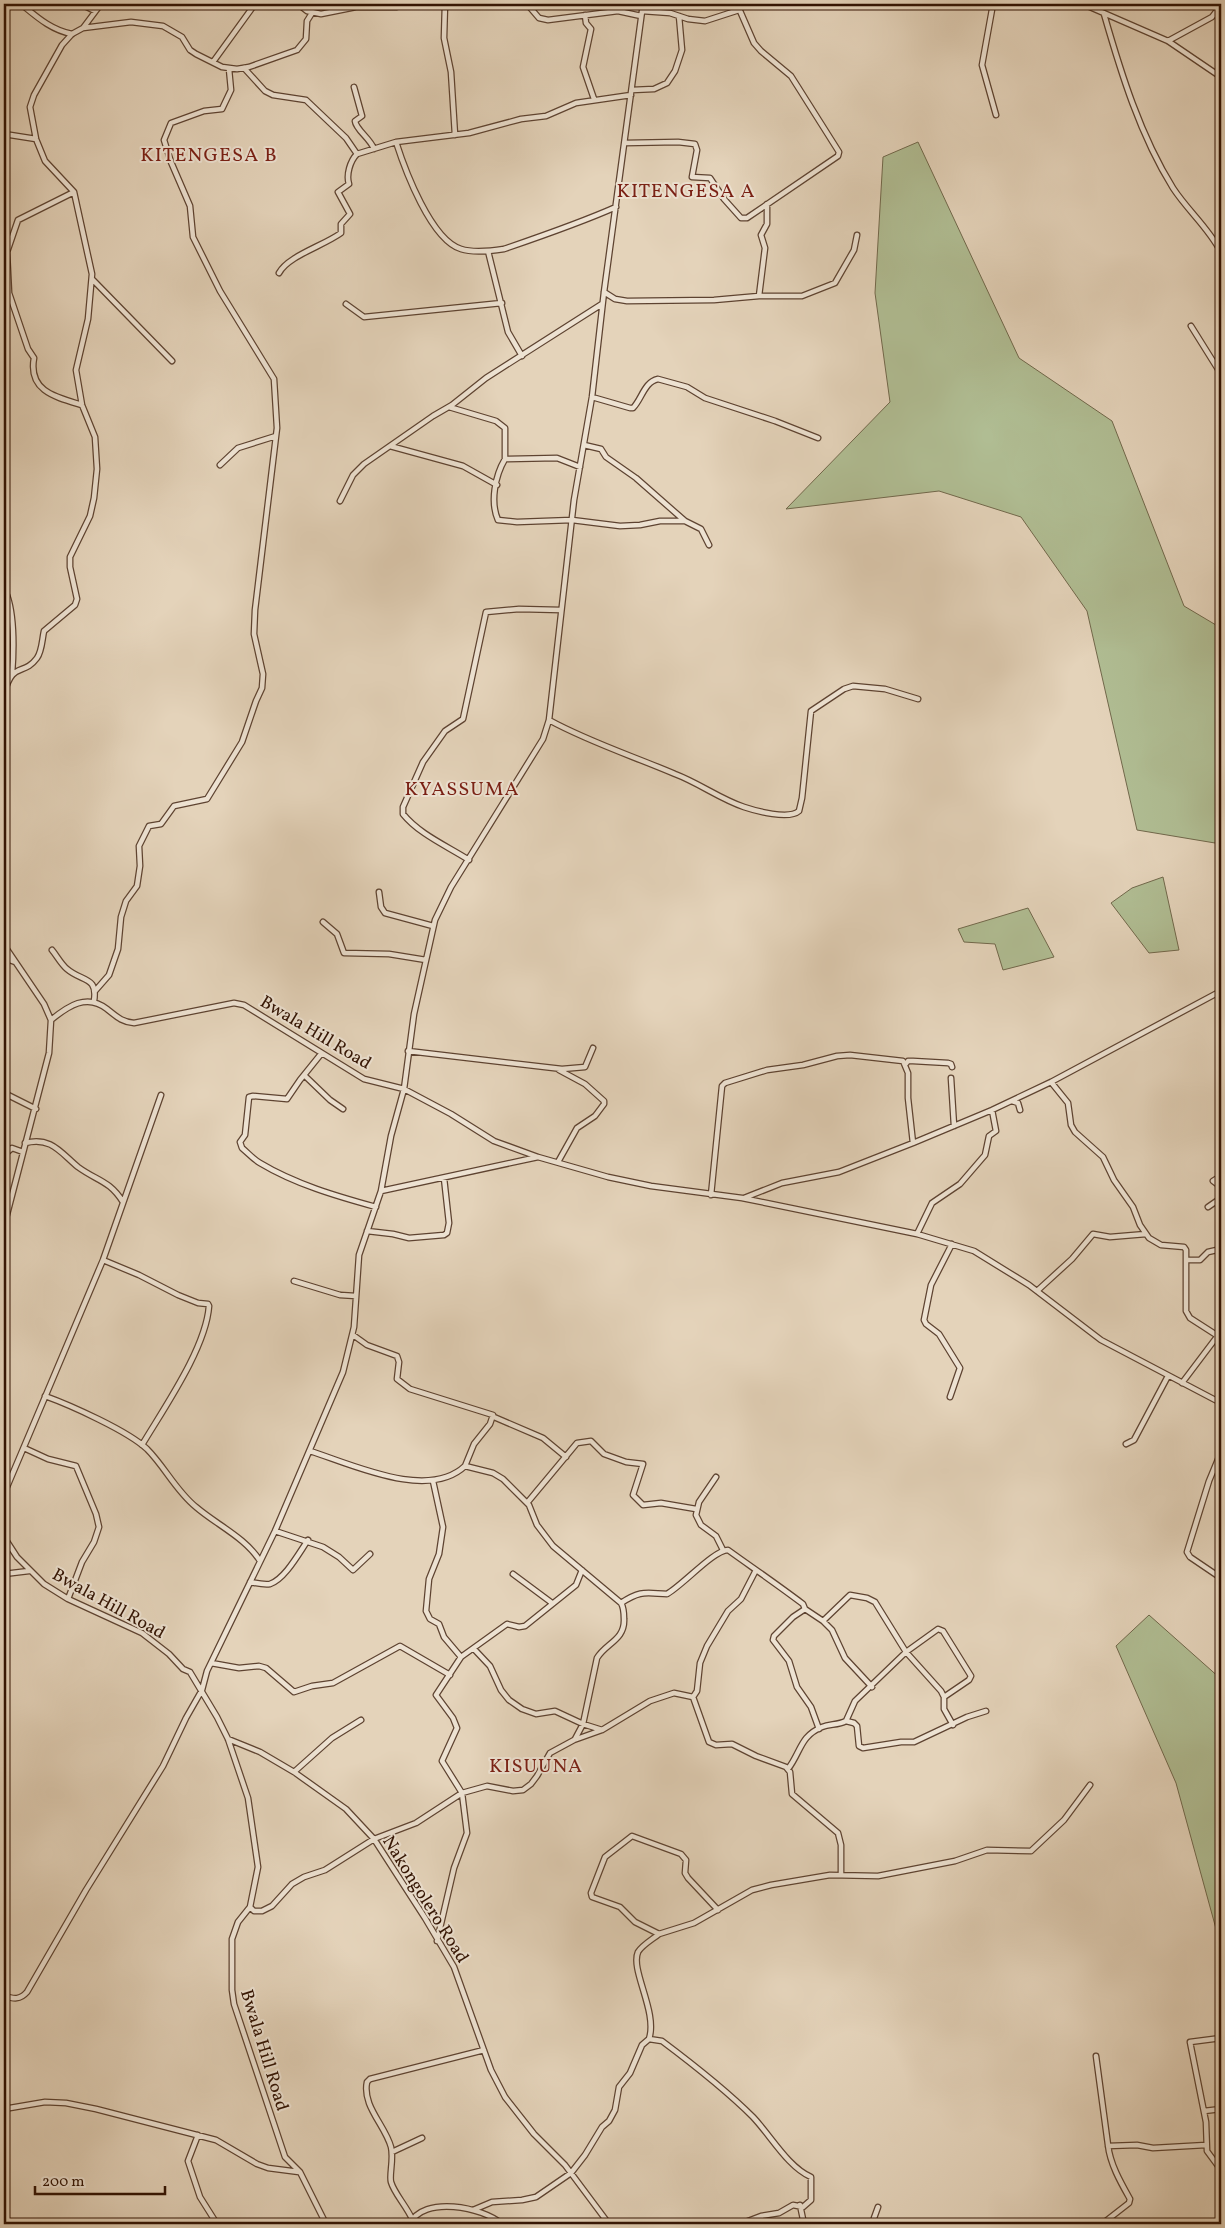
<svg xmlns="http://www.w3.org/2000/svg" width="1225" height="2228" viewBox="0 0 1225 2228" font-family="Vollkorn,serif">
	<style>
		.green { fill: #b0bd93; stroke: #71684b }
		.lines { fill: none; stroke-linecap: round; stroke-linejoin: round }
		.minor-casing { stroke: #5e4331; stroke-width: 7 }
		.minor { stroke: #ede2d2; stroke-width: 4.5 }
		.labels { text-anchor: middle; stroke-width: 4; stroke-linejoin: round; paint-order: stroke }
		.street-label { font-size: 18px; fill: #321303; stroke: #ede2d2 }
		.quarter-label { font-size: 20px; letter-spacing: 1px; fill: #7a1f14; stroke: #ede2d2 }
	</style>
	<rect width="100%" height="100%" fill="#e4d3ba"/>
	<filter id="stains"><feTurbulence type="fractalNoise" baseFrequency=".004" numOctaves="4"/><feColorMatrix values="0 0 0 0 .2 0 0 0 0 .09 0 0 0 0 .02 0 0 0 .5 -.17"/></filter>
	<radialGradient id="worn" r=".72"><stop offset=".6" stop-color="#630" stop-opacity="0"/><stop offset="1" stop-color="#630" stop-opacity=".3"/></radialGradient>
	<path class="green" d="M918 142 1019 358 1112 421 1184 606 1221 628V844L1137 830 1087 611 1021 517 939 491 786 509 890 402 875 293 883 157Z
		M1163 877 1179 950 1149 953 1111 903 1132 888Z
		M1028 908 1054 957 1003 970 995 944 964 942 958 929Z
		M1149 1615 1221 1679V1947L1176 1783 1116 1646Z"/>
	<g class="lines">
		<g class="minor-casing">
			<path id="minor" d="M21 4C37 17 51 30 72 34
				M81 4 95 11
				M298 4 307 11 321 14 356 7H396L408 4
				M445 4 444 38 451 72 455 135
				M527 4 539 18 548 20 618 11 641 16
				M993 4 982 65 996 115
				M1083 4 1168 41 1221 77
				M642 11 670 13 688 19 705 21 739 10
				M1104 14C1121 73 1140 135 1173 188 1188 211 1208 227 1221 252
				M585 15 586 23 591 29 583 67 594 99
				M83 28 101 4
				M1168 41 1212 17 1221 5
				M213 62 255 4
				M244 68 265 91 273 95 306 100 346 138 357 154
				M354 87 362 116 355 121C356 130 370 138 374 149
				M632 90 654 89 667 83 675 71 682 50 679 16
				M4 134 36 139
				M396 142C405 170 431 240 461 249 473 253 491 251 504 249 542 236 580 223 616 207
				M625 143 678 142 695 144 697 150 692 177 710 178 724 199 741 218H747L838 156 839 152 791 76 761 51 754 43 737 4
				M74 192 18 220 7 252 9 293 28 349 34 358C28 391 55 397 82 405
				M488 251 508 332 522 356
				M279 273C288 256 323 246 341 233V224L350 214 338 192 349 184C346 175 350 161 357 154L396 142 469 133 521 119 546 116 576 103 631 95
				M93 280 172 361
				M604 292 615 299 627 301 714 300 759 296H802L835 283 854 250 857 235
				M759 296 765 248 761 235 767 224V204
				M346 304 364 317 502 303
				M1191 326 1221 374
				M592 397 630 408H633C642 399 644 382 658 379L687 387 705 398 775 421 818 438
				M449 407 496 421 505 428V459
				M584 445 601 449 606 457 636 478 685 521
				M390 446 463 466 497 485
				M220 465 238 448 276 436
				M580 467 557 458 505 459C495 476 490 502 498 520L517 522 572 520 620 526 640 525 660 521H685L701 529 709 545
				M340 501 353 475 364 464 433 416 452 405 486 378 602 304
				M4 588C15 609 14 650 12 674
				M4 694C13 660 23 677 37 658 42 651 42 640 44 631L75 605 77 599 70 567V557L90 516 94 498 97 469 95 437 82 405 76 370 88 319 92 274 74 192 45 161 36 139 30 107 34 95 62 45 72 34 83 28 131 22 163 26 182 37 190 50 196 54 222 67 237 69 249 67 297 50 306 39 307 21 312 13
				M549 720C589 742 633 756 675 774 699 783 720 799 744 807 756 811 789 820 799 811L802 798 811 711 844 689 853 686 885 689 918 699
				M469 860C447 846 419 834 403 814V807L423 762 445 731 463 719 486 612 519 609 561 610
				M379 892 381 907 385 913 433 926
				M323 922 337 934 344 953 389 954 426 960
				M4 945 44 1004 51 1020 49 1053 4 1226
				M52 950C57 956 61 964 67 969 82 982 98 976 94 1001
				M4 958 15 962
				M95 991 109 975 118 949 121 917 126 901 137 886 140 866 139 846 149 826 161 824 174 806 207 799 242 742 256 701 262 688 263 674 254 634 255 610 277 428 274 379 220 291 193 237 190 206 171 162 164 140 171 123 204 111 222 109 231 90 229 69
				M51 1020C68 1006 87 993 107 1009 117 1017 122 1022 134 1023L234 1003 244 1005 364 1079 404 1089 451 1114 494 1141 538 1157
				M408 1051 562 1069 585 1067 593 1048
				M321 1054 300 1080 287 1099 253 1096 249 1097 245 1135 240 1142 242 1148C248 1153 253 1159 260 1163 295 1184 336 1196 376 1207
				M905 1065 908 1061H913L948 1063 951 1064 952 1067
				M304 1075 330 1100 343 1109
				M951 1078 954 1126
				M1051 1082 1068 1103 1071 1125 1075 1132 1103 1157 1114 1180 1133 1207 1140 1225 1149 1238 1161 1245 1184 1247 1186 1250V1311L1190 1318 1218 1336
				M4 1093 36 1109
				M1012 1101 1018 1103 1020 1110
				M25 1143C51 1136 61 1153 78 1167 97 1181 109 1180 123 1202
				M4 1155 12 1148 23 1152
				M558 1162 577 1128 595 1116 604 1104V1101L585 1084 559 1070
				M1221 1176 1213 1181 1221 1187
				M381 1191 538 1157 608 1177 651 1186 742 1198 917 1234 974 1251 1029 1285 1101 1340 1221 1403
				M711 1195 722 1086 725 1083 767 1070 803 1065 837 1056 850 1055 903 1061 908 1073V1098L913 1143
				M744 1198 782 1183 839 1172 913 1143 992 1110 1051 1082 1221 991
				M1208 1207 1221 1198
				M367 1231 393 1234 409 1238 444 1235 447 1233 449 1223 444 1178
				M917 1234 932 1203 960 1184 985 1155 989 1136 996 1131 992 1110
				M103 1260 139 1275 178 1295 198 1303 208 1304 209 1306C206 1348 164 1408 142 1445
				M1186 1260H1200L1208 1252 1221 1249
				M294 1281 340 1295 356 1296
				M1037 1291 1072 1259 1093 1234 1110 1237 1146 1234
				M353 1335 367 1345 397 1356 399 1362 397 1379 410 1389 493 1415 490 1424 474 1444 465 1466
				M1182 1383 1216 1338 1221 1336
				M45 1396C70 1405 128 1431 147 1449 165 1467 176 1491 196 1507 217 1525 246 1538 260 1561
				M950 1397 960 1368 939 1334 926 1324 924 1320 931 1285 952 1244
				M494 1417 543 1438 566 1457
				M1126 1444 1134 1440 1168 1376
				M24 1448 48 1459 76 1466 96 1514 99 1527 94 1542 82 1562 68 1599
				M310 1451C351 1464 428 1501 465 1466L493 1473 503 1479 529 1505 537 1525 553 1546 621 1603C624 1608 624 1613 624 1619 625 1640 606 1643 597 1658L583 1724 575 1739
				M1221 1452 1209 1481 1187 1552 1190 1557 1221 1578
				M716 1477 699 1502 696 1515 701 1525 716 1536 723 1550
				M433 1481 443 1527 439 1554 429 1579 426 1611 430 1619 439 1624 444 1637 461 1657
				M4 1494 103 1260 161 1095
				M527 1503 577 1443 591 1441 604 1454 626 1462 643 1464 633 1495 643 1505 661 1503 696 1509
				M275 1531 323 1547 339 1557 353 1570 370 1554
				M4 1537 17 1557 44 1584 68 1599 142 1633 169 1654 183 1669 190 1672 217 1717 228 1739 248 1798 258 1867 250 1907 238 1922 232 1939V1990L234 2004 285 2157 300 2172 326 2224
				M4 1574 29 1571
				M513 1574 552 1603
				M250 1582C256 1583 263 1585 270 1584 285 1579 299 1553 308 1540
				M621 1603C641 1590 645 1593 667 1594 683 1585 714 1550 728 1550 753 1568 778 1585 803 1604L805 1609 823 1621 832 1630 845 1658 872 1687
				M805 1609 793 1617 774 1636 773 1640 789 1661 797 1687 811 1707 819 1729
				M823 1621 850 1595 867 1598 875 1602 906 1652 941 1691 944 1697V1709L953 1725
				M474 1649 490 1666 501 1690 509 1700 522 1709 536 1714 555 1711 583 1724 602 1730
				M211 1663 239 1668 259 1666 266 1668 294 1692 312 1686 333 1683 400 1646 450 1675
				M693 1697 709 1742 716 1745 732 1744 756 1756 786 1767 790 1772 792 1794 838 1833 841 1845V1874
				M846 1721 854 1723 857 1726 859 1746 863 1748 901 1742H914L967 1717 986 1711
				M228 1739 260 1752 294 1772 346 1809 374 1839 425 1918 454 1967 491 2070 505 2097 534 2134 565 2165 609 2224
				M788 1769C801 1752 800 1736 822 1727 830 1724 838 1725 846 1721L855 1701 906 1652 938 1629 943 1631 971 1676 969 1680 944 1697
				M294 1772 332 1738 361 1720
				M250 1907 254 1911H262L272 1906 292 1884 304 1877 325 1870 374 1839 416 1823 462 1793 487 1786 513 1791 523 1790 531 1784 537 1776 550 1753 574 1740 602 1730 650 1701 674 1693 693 1697 697 1691 700 1663 707 1646 728 1611 741 1599 756 1570
				M718 1910 688 1878 685 1873 686 1860 681 1854 632 1836 605 1857 591 1893 592 1897 620 1907 635 1922 659 1934 694 1923 752 1890 771 1885 830 1875 878 1876 955 1861 987 1850 1031 1851 1064 1820 1090 1785
				M437 1941 454 1868 467 1833 462 1793 442 1761 457 1728 453 1718 436 1695 461 1657 507 1624 519 1627 525 1626 576 1585 582 1570
				M4 1996C14 1999 20 2000 27 1992L86 1890 163 1766 186 1718 202 1690 207 1671 275 1531 343 1372 354 1327 359 1255 381 1191 391 1136 404 1089 414 1014 435 920 451 887 543 739 549 720 574 500 592 397 604 292 643 4
				M1221 2038 1190 2042 1206 2122 1207 2151 1221 2170
				M649 2039C658 2012 630 1970 638 1952 642 1945 653 1939 659 1934
				M1096 2056C1100 2086 1104 2116 1108 2145 1110 2164 1121 2183 1130 2199L1129 2203 1102 2224
				M4 2109 45 2102 66 2103 96 2109 216 2140 257 2164 268 2168 299 2172
				M1204 2111 1221 2109
				M198 2135 188 2161 200 2197 217 2224
				M1108 2146 1137 2145 1153 2148 1206 2145
				M392 2152 422 2138
				M800 2205 804 2224
				M473 2210 492 2202 522 2200 536 2197 571 2173 585 2155 602 2127 609 2121 615 2110 619 2087 630 2073 642 2045 649 2039 662 2041C694 2065 725 2089 753 2117 771 2136 788 2167 811 2177V2200L803 2207 793 2205 779 2213 761 2216 740 2224
				M412 2219C407 2207 394 2193 391 2182 389 2175 394 2159 391 2147 385 2125 362 2106 367 2082L370 2079 484 2050
				M410 2224C423 2195 483 2207 502 2224
				M875 2224 874 2218 878 2207"/>
		</g>
		<use href="#minor" class="minor"/>
	</g>
	<g class="labels">
		<g class="street-label">
			<text transform="translate(316 1032) rotate(31)" y="6">Bwala Hill Road</text>
			<text transform="translate(109 1603) rotate(29)" y="6">Bwala Hill Road</text>
			<text transform="translate(426 1899) rotate(58)" y="6">Nakongolero Road</text>
			<text transform="translate(265 2050) rotate(73)" y="6">Bwala Hill Road</text>
		</g>
		<g class="quarter-label">
			<text x="209" y="161">KITENGESA B</text>
			<text x="686" y="197">KITENGESA A</text>
			<text x="462" y="795">KYASSUMA</text>
			<text x="536" y="1772">KISUUNA</text>
		</g>
	</g>
	<rect width="1225" height="2228" fill="none" stroke="#e4d3ba" stroke-width="20"/>
	<rect x="5" y="5" width="1215" height="2218" fill="none" stroke="#321303" stroke-width="2.5"/>
	<rect x="10" y="10" width="1205" height="2208" fill="none" stroke="#321303"/>
	<path d="M35 2186v8h130v-8" fill="none" stroke="#321303" stroke-width="2.5"/>
	<text x="42" y="2186" font-size="15" fill="#321303" stroke="#ede2d2" stroke-width="4" paint-order="stroke">200 m</text>
	<rect width="100%" height="100%" filter="url(#stains)"/>
	<rect width="100%" height="100%" fill="url(#worn)"/>
</svg>
